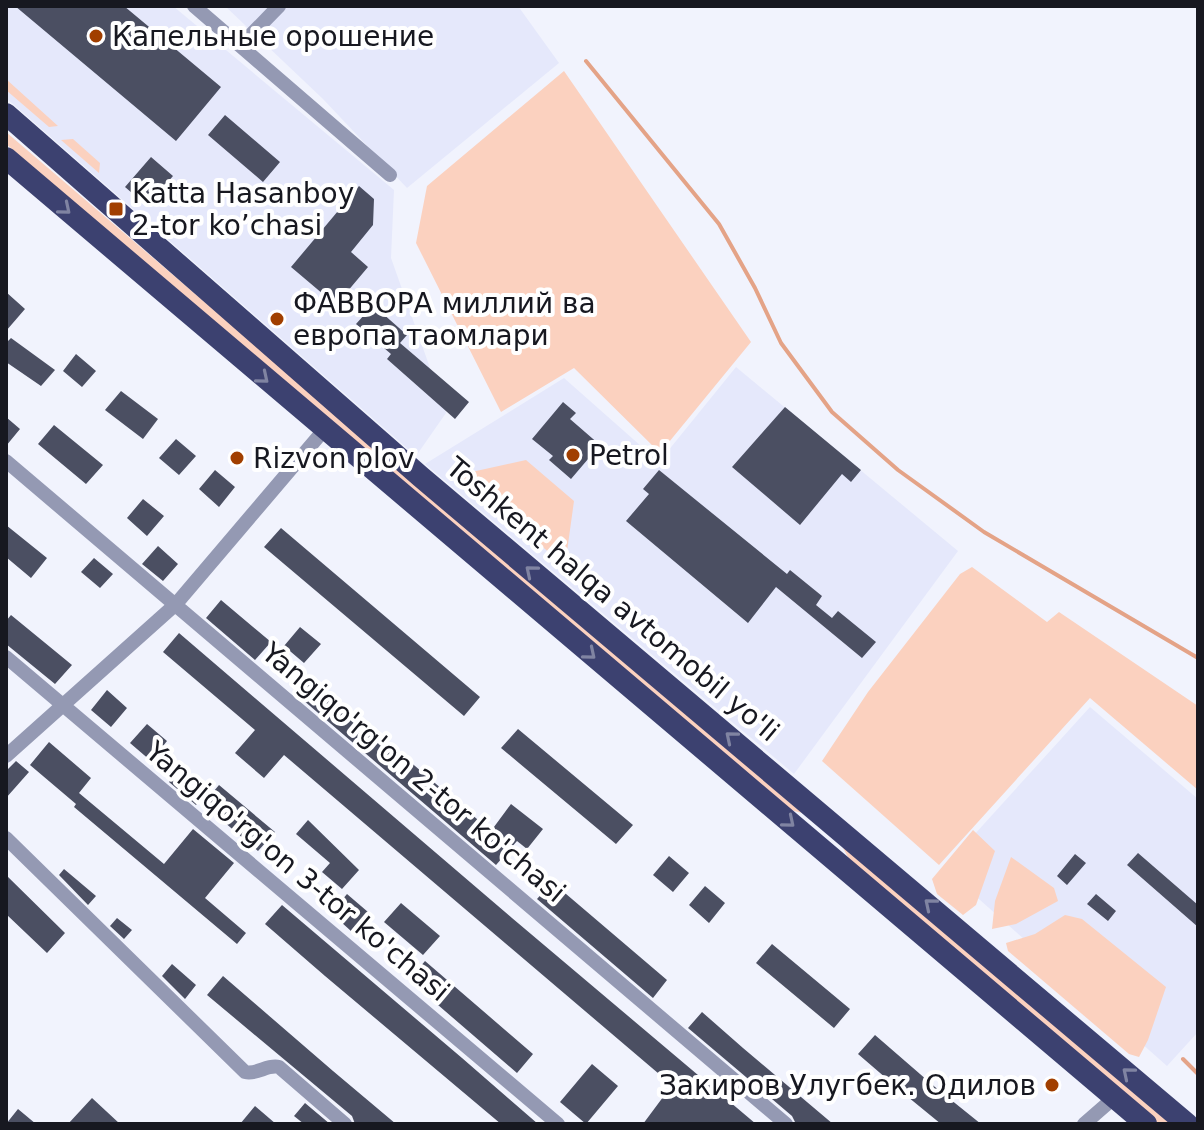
<svg xmlns="http://www.w3.org/2000/svg" width="1204" height="1130" viewBox="0 0 1204 1130" font-family="'DejaVu Sans',sans-serif">
	<style>
		.built { fill: #e5e8fb }
		.green { fill: #fbd1bf }
		.lines { fill: none; stroke-linecap: round; stroke-linejoin: round }
		.stream { stroke: #e4a387; stroke-width: 4 }
		.building { fill: #4b4f62 }
		.minor { stroke: #9499b3; stroke-width: 14 }
		.trunk { stroke: #3c4170; stroke-width: 22 }
		.oneway { stroke: #8084a2 }
		.poi-dot { fill: #a13f00; stroke: #fff; stroke-width: 3 }
		.labels { text-anchor: middle; stroke-width: 8; stroke-linejoin: round; paint-order: stroke }
		.poi-label { font-size: 28px; fill: #171820; stroke: #fff; text-anchor: start }
		.street-label { font-size: 28px; fill: #171820; stroke: #fff }
	</style>
	<rect width="100%" height="100%" fill="#f1f3fd"/>
	<path class="built" d="M6 6H173L394 190 391 258 446 413 416 456 6 98Z
		M225 6H518L559 63 407 188 323 99Z
		M736 367 958 551 794 774 425 464 564 378 659 462Z
		M1090 707 1198 799V1032L1167 1066 944 868Z"/>
	<path class="green" d="M564 71 751 342 660 453 574 368 501 412 416 243 427 186Z
		M6 79 58 126 49 127 6 90Z
		M6 132 802 813 783 808 6 144Z
		M73 139 100 163 99 173 61 140Z
		M526 460 574 501 565 566 458 475Z
		M972 567 1047 622 1059 612 1198 706V790L1090 698 939 865 822 761 868 692 960 574Z
		M973 830 995 851 976 905 963 915 937 894 932 879Z
		M842 846 1171 1124H1158L856 872Z
		M1011 857 1054 888 1058 901 1016 924 992 929 995 901Z
		M1065 915 1082 919 1166 987 1148 1040 1139 1057 1129 1054 1008 951 1006 943 1035 934Z"/>
	<g class="lines">
		<path class="stream" d="M586 61 719 224 755 288 781 343 832 412 898 470 984 532 1198 658
			M1183 1059 1198 1074"/>
	</g>
	<path class="building" d="M15 6H124L221 87 176 141Z
		M225 115 280 162 263 182 208 135Z
		M151 157 173 176 147 206 125 187Z
		M359 186 374 199 373 225 351 252 368 267 336 305 291 267Z
		M6 292 25 309 6 331Z
		M373 305 407 335 400 343 469 402 455 419 387 359 391 354 356 324Z
		M11 338 55 370 41 386 6 362V343Z
		M76 354 96 371 82 387 63 371Z
		M121 391 158 419 143 439 105 410Z
		M563 402 576 413 570 419 600 445 571 479 549 460 553 456 532 439Z
		M785 407 861 470 851 482 842 474 800 525 732 467Z
		M6 417 20 429 6 446Z
		M54 425 103 465 86 484 38 444Z
		M176 439 196 456 179 475 159 458Z
		M215 470 235 487 219 507 199 489Z
		M659 470 787 574 790 570 822 596 816 605 832 618 838 611 876 642 862 658 776 587 748 623 626 521 649 494 643 489Z
		M143 499 164 516 147 536 127 518Z
		M6 525 47 558 31 578 6 557Z
		M281 528 480 697 464 716 264 547Z
		M158 546 178 564 163 581 142 564Z
		M94 558 113 574 100 588 81 572Z
		M221 600 271 642 255 660 206 618Z
		M11 615 72 665 55 684 6 644V621Z
		M300 627 321 644 304 663 284 646Z
		M179 633 512 918 756 1124H643L672 1085 284 755 264 778 235 753 255 730 163 652Z
		M311 677 491 831 511 804 543 829 527 849 517 841 496 865 296 694Z
		M107 690 127 708 111 727 91 710Z
		M147 724 167 741 151 761 130 743Z
		M518 729 633 825 616 844 501 748Z
		M49 742 91 778 79 793 164 864 193 829 234 863 205 898 246 933 237 944 74 807 76 804 30 765Z
		M16 761 29 772 6 798V771Z
		M175 774 203 797 196 805 169 782Z
		M219 785 275 832 258 851 203 804Z
		M308 820 359 870 342 889 322 872 330 863 296 834Z
		M1138 853 1198 905V927L1127 865Z
		M1075 854 1086 863 1067 885 1057 876Z
		M669 856 689 873 673 892 653 875Z
		M64 869 96 896 88 905 59 875Z
		M6 875 65 933 47 953 6 914Z
		M552 882 667 980 653 998 537 899Z
		M705 886 725 903 709 923 689 905Z
		M347 894 368 912 351 931 331 913Z
		M1096 894 1116 911 1108 921 1087 904Z
		M401 903 440 936 423 955 384 922Z
		M282 905 462 1058 538 1124H501L325 976 265 924Z
		M117 918 132 930 124 939 110 926Z
		M772 944 850 1009 834 1028 756 963Z
		M425 961 533 1054 517 1073 409 980Z
		M172 964 196 985 185 999 162 976Z
		M223 976 333 1071 396 1124H355L352 1116 207 995Z
		M702 1012 743 1048 833 1124H796L792 1116 688 1028Z
		M875 1035 935 1087 981 1124H941L908 1097 858 1054Z
		M592 1064 618 1086 586 1124 560 1102Z
		M92 1098 120 1124H68Z
		M305 1103 330 1124H304L294 1116Z
		M255 1106 276 1124H240Z
		M18 1109 36 1124H6Z"/>
	<g class="lines">
		<path class="minor" d="M194 6 390 175
			M242 44 279 6
			M6 461 786 1124
			M6 657 558 1124
			M6 756 176 604 324 430
			M6 838 245 1072C258 1075 267 1064 279 1067L345 1124
			M1084 1124 1115 1097"/>
		<path class="trunk" d="M6 114 421 477 1187 1124
			M6 158 1146 1124"/>
	</g>
	<defs><path id="oneway-chevron" d="M-2-3.5L2.5 0L-2 3.5" fill="none" stroke-width="1.6" stroke-linecap="round" stroke-linejoin="round" transform="scale(2)"/></defs>
	<g class="oneway">
		<use href="#oneway-chevron" transform="translate(65 209) rotate(40)"/>
		<use href="#oneway-chevron" transform="translate(263 378) rotate(40)"/>
		<use href="#oneway-chevron" transform="translate(531 571) rotate(-140)"/>
		<use href="#oneway-chevron" transform="translate(590 654) rotate(40)"/>
		<use href="#oneway-chevron" transform="translate(731 737) rotate(-140)"/>
		<use href="#oneway-chevron" transform="translate(789 822) rotate(40)"/>
		<use href="#oneway-chevron" transform="translate(930 904) rotate(-140)"/>
		<use href="#oneway-chevron" transform="translate(1128 1073) rotate(-140)"/>
	</g>
	<g class="poi-dot">
		<circle cx="96" cy="36" r="8"/>
		<rect x="108" y="201" width="16" height="16" rx="4"/>
		<circle cx="277" cy="319" r="8"/>
		<circle cx="573" cy="455" r="8"/>
		<circle cx="237" cy="458" r="8"/>
		<circle cx="1052" cy="1085" r="8"/>
	</g>
	<g class="labels">
		<g class="poi-label">
			<text x="112" y="46">Капельные орошение</text>
			<text x="132" y="203">Katta Hasanboy<tspan x="132" dy="32">2-tor ko’chasi</tspan></text>
			<text x="293" y="313">ФАВВОРА миллий ва<tspan x="293" dy="32">европа таомлари</tspan></text>
			<text x="589" y="465">Petrol</text>
			<text x="253" y="468">Rizvon plov</text>
			<text x="1036" y="1095" text-anchor="end">Закиров Улугбек. Одилов</text>
		</g>
		<g class="street-label">
			<text transform="translate(613 599) rotate(40)" y="10">Toshkent halqa avtomobil yo'li</text>
			<text transform="translate(414 772) rotate(40)" y="10">Yangiqo'rg'on 2-tor ko'chasi</text>
			<text transform="translate(298 871) rotate(40)" y="10">Yangiqo'rg'on 3-tor ko'chasi</text>
		</g>
	</g>
	<rect width="1204" height="1130" fill="none" stroke="#171820" stroke-width="16"/>
</svg>
